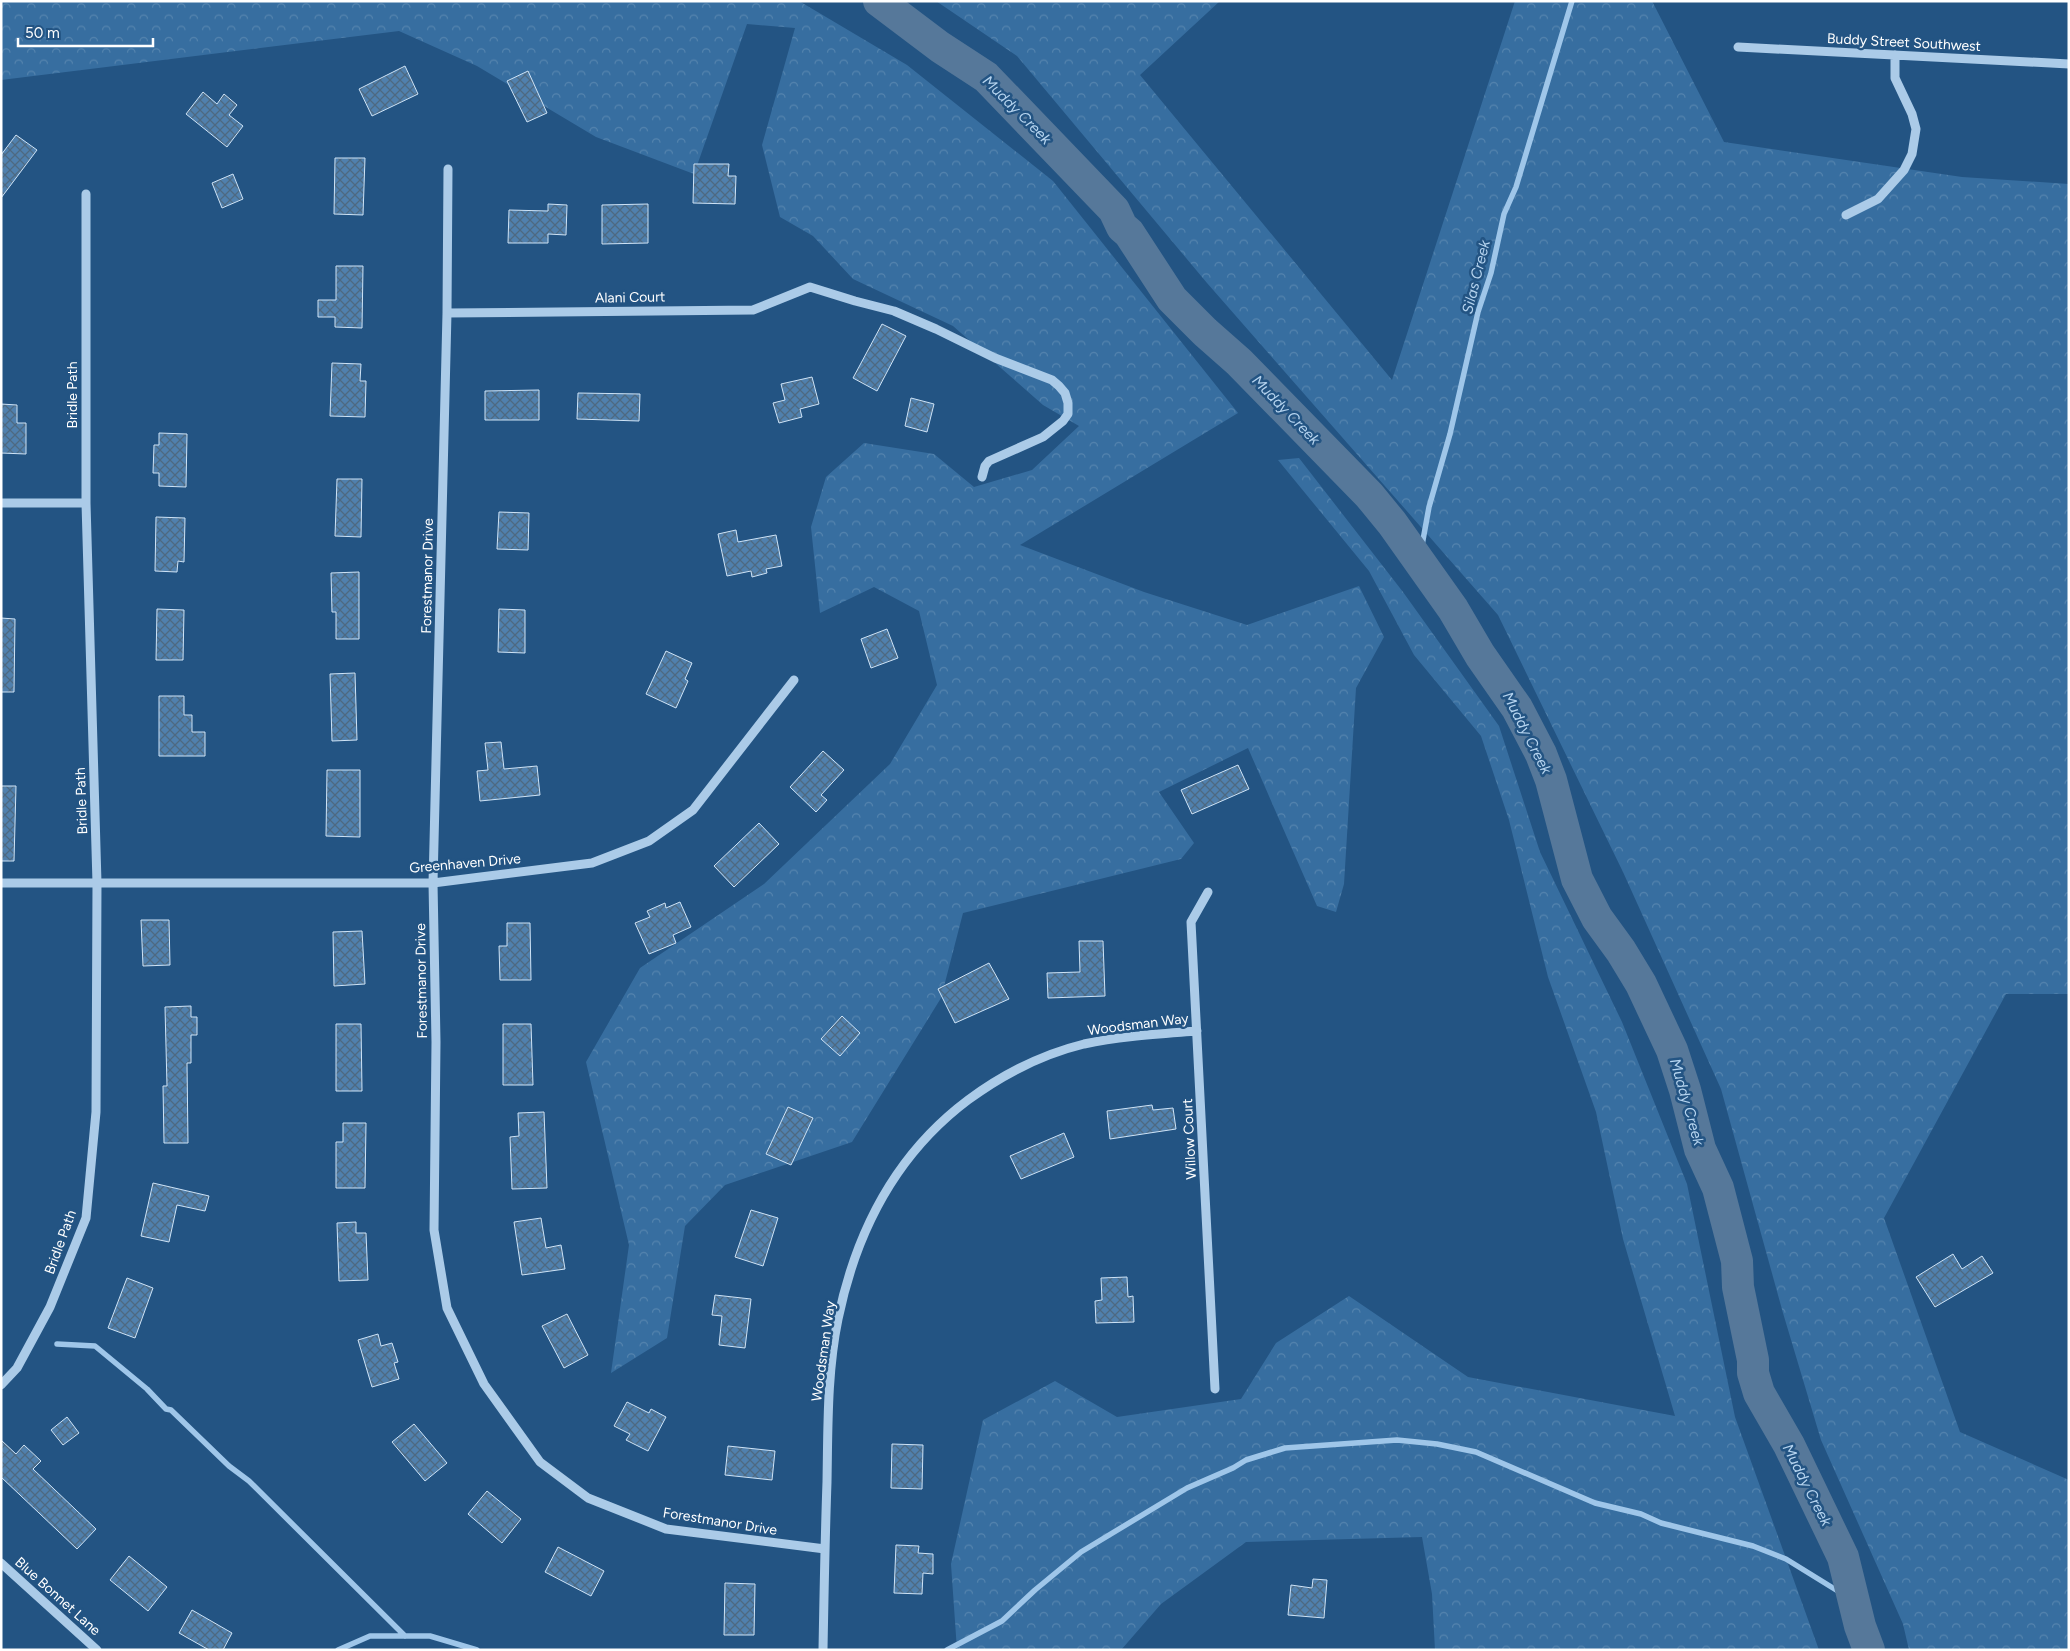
<svg xmlns="http://www.w3.org/2000/svg" width="2070" height="1651" viewBox="0 0 2070 1651" font-family="Figtree,sans-serif">
	<style>
		.forest { fill: url(#forest-crowns) }
		.lines { fill: none; stroke-linecap: round; stroke-linejoin: round }
		.stream { stroke: #9fc6e9; stroke-width: 5.5 }
		.river { stroke: #56789a; stroke-width: 32 }
		.building { fill: url(#building-cross-hatch); stroke: #cee3f6 }
		.minor { stroke: #abcbe8; stroke-width: 9 }
		.labels { text-anchor: middle; stroke-width: 5; stroke-linejoin: round; paint-order: stroke }
		.street-label { font-size: 14px; fill: #fff; stroke: #235483 }
		.water-label { font-size: 15px; font-style: italic; fill: #b6d4ef; stroke: #235483 }
	</style>
	<defs>
		<pattern id="forest-crowns" width="20" height="18" patternUnits="userSpaceOnUse" patternTransform="scale(1.25)"><rect width="20" height="18" fill="#376ea0"/><path d="M2 6a3 3 0 1 1 6 0M12 15a3 3 0 1 1 6 0" fill="none" stroke="#5584ae"/></pattern>
		<pattern id="building-cross-hatch" width="8" height="8" patternUnits="userSpaceOnUse" patternTransform="scale(1.25)"><rect width="8" height="8" fill="#5080ad"/><path d="M0 0l8 8M0 8l8-8" fill="none" stroke="#4e6981"/></pattern>
	</defs>
	<rect width="100%" height="100%" fill="#235483"/>
	<path class="forest" d="M1 1H799L907 65 1053 181 1238 413 1020 545 1144 592 1247 625 1359 586 1384 637 1356 688 1344 884 1336 912 1317 906 1248 748 1159 792 1194 843 1181 859 963 913 941 998 852 1142 725 1185 685 1226 667 1338 611 1373 629 1245 586 1062 640 968 764 884 890 764 937 685 919 611 874 587 820 613 811 527 826 477 864 443 934 454 974 487 1032 470 1079 426 1043 405 953 326 853 279 813 236 780 217 762 145 795 28 747 24 694 174 596 137 477 66 399 31 1 80Z
		M936 1H1220L1140 75 1392 380 1515 1H1652L1724 142 1962 177 2069 184V994H2006L1884 1218 1960 1432 2069 1480V1650H1909L1903 1624 1821 1440 1783 1313 1721 1089 1623 872 1498 615 1207 283 1017 56Z
		M1299 458 1403 592 1499 726 1540 852 1622 1022 1687 1184 1735 1417 1819 1650H1435L1432 1594 1422 1537 1246 1542 1161 1604 1121 1650H957L951 1564 983 1420 1055 1381 1117 1417 1241 1399 1276 1343 1349 1296 1468 1377 1675 1416 1623 1239 1596 1112 1548 977 1509 820 1481 736 1414 655 1369 571 1278 460Z"/>
	<g class="lines">
		<path class="stream" d="M1419 562 1429 507 1450 434 1478 312 1491 273 1504 214 1516 187 1572 1
			M57 1344 95 1346 147 1389 166 1409 171 1410 229 1466 249 1481 405 1636
			M338 1650 370 1636H430L477 1650
			M947 1650 1002 1621 1035 1590 1081 1552 1187 1488 1233 1468 1246 1460 1285 1448 1397 1440 1437 1444 1476 1452 1595 1503 1641 1514 1661 1523 1753 1546 1786 1559 1854 1601"/>
		<path class="river" d="M879 1 940 47 986 77 1114 210 1122 227 1129 233 1172 299 1205 332 1239 362 1369 495 1392 523 1453 609 1480 655 1517 708 1541 754 1551 780 1577 879 1597 918 1621 951 1641 984 1672 1050 1685 1090 1700 1149 1718 1188 1737 1261 1738 1287 1753 1360V1373L1759 1393 1789 1445 1843 1557 1860 1626 1869 1650"/>
	</g>
	<path class="building" d="M405 66 418 94 372 116 359 89Z
		M528 71 547 113 527 122 507 81Z
		M203 92 217 104 224 94 237 105 229 115 243 126 227 147 186 114Z
		M16 135 37 150 1 198V155Z
		M335 158H365L363 215 334 214Z
		M694 164H729L728 176H736L735 204 693 203Z
		M233 174 243 199 222 208 212 183Z
		M548 204 567 205 566 235 548 234V243H508L509 210 548 211Z
		M648 204V243L602 244V205Z
		M336 266H363L362 328 335 327V317H318V300H336Z
		M882 324 906 336 877 391 853 378Z
		M332 363 361 364 360 381H366L365 417 330 416Z
		M812 377 819 404 800 409 802 417 779 423 773 403 785 400 781 384Z
		M539 390V420H485V391Z
		M578 393 640 394 639 421 577 419Z
		M911 398 934 404 927 432 905 426Z
		M1 404 17 405V423H26V454L1 453Z
		M159 433 187 434 186 487 159 486V473H153L154 445H159Z
		M337 479H362L361 537 335 536Z
		M499 512 529 513 528 550 497 549Z
		M156 517 185 518 184 562 178 561 177 572 155 571Z
		M736 530 738 542 776 535 782 566 766 569 767 573 752 577 751 571 727 576 718 534Z
		M359 572V639H336V612H332L331 573Z
		M157 609 184 610 183 660H156Z
		M499 609 525 610V653L498 652Z
		M1 618 15 619 14 692H1Z
		M887 629 898 658 871 668 861 639Z
		M666 651 692 663 685 679 688 681 676 708 646 694Z
		M355 673 357 740 332 741 330 674Z
		M159 696H184V715H192V732H205V756H159Z
		M501 742 504 769 537 766 540 795 480 801 477 771 488 770 485 743Z
		M823 751 844 770 821 795 827 800 816 812 790 787Z
		M1238 765 1249 789 1192 814 1181 790Z
		M327 770H360V837L326 836Z
		M1 786H16L14 861H1Z
		M759 823 779 844 734 887 714 866Z
		M680 902 691 927 673 935 676 943 649 954 635 923 650 917 647 911 665 903 666 908Z
		M141 920H169L170 965 143 966Z
		M507 923H530L531 980H500L499 946H507Z
		M362 931 365 984 334 986 333 932Z
		M1079 941H1103L1105 996 1048 998 1047 973 1080 972Z
		M989 963 1009 999 955 1023 938 989Z
		M191 1006V1017H197V1035H191V1063H187L188 1143H164L163 1086H167L165 1007Z
		M842 1016 860 1033 840 1056 821 1039Z
		M336 1024H361L362 1091H336Z
		M503 1024H531L533 1085H503Z
		M1152 1105 1153 1110 1173 1108 1176 1129 1110 1139 1107 1111Z
		M788 1107 813 1118 791 1165 766 1154Z
		M544 1112 547 1188 512 1189 510 1137 519 1136 518 1113Z
		M343 1123H366L365 1188H336V1142H343Z
		M1064 1133 1074 1157 1021 1179 1010 1156Z
		M153 1183 209 1196 205 1211 177 1205 169 1242 141 1236Z
		M751 1210 778 1218 763 1266 735 1257Z
		M541 1218 546 1248 561 1245 565 1269 522 1275 514 1222Z
		M356 1222V1233H366L368 1280 339 1281 337 1223Z
		M1953 1254 1962 1269 1982 1256 1993 1273 1935 1307 1916 1277Z
		M1127 1277 1128 1297 1133 1296 1134 1322 1096 1323 1095 1301 1102 1300 1101 1278Z
		M127 1278 153 1288 135 1338 108 1328Z
		M715 1295 751 1299 745 1348 719 1345 722 1316 712 1315Z
		M567 1314 588 1355 564 1368 542 1326Z
		M378 1334 381 1346 392 1343 398 1362 394 1363 399 1379 372 1387 358 1340Z
		M627 1402 649 1413 651 1409 666 1417 648 1451 626 1440 630 1434 614 1426Z
		M67 1417 79 1433 63 1445 51 1430Z
		M414 1424 447 1463 425 1481 392 1442Z
		M1 1440 16 1454 24 1445 41 1461 33 1469 96 1529 77 1549 1 1477Z
		M892 1444 923 1445 922 1489 891 1488Z
		M728 1446 775 1451 772 1480 725 1475Z
		M487 1491 521 1519 502 1543 468 1514Z
		M896 1545 919 1546 918 1553 933 1554V1574L923 1573 922 1594 894 1593Z
		M558 1547 604 1571 591 1596 545 1572Z
		M129 1556 167 1587 148 1611 110 1580Z
		M1313 1579 1327 1580 1324 1618 1288 1615 1291 1585 1312 1588Z
		M725 1583 755 1584 754 1635H724Z
		M192 1610 232 1633 223 1650H209L179 1633Z"/>
	<g class="lines">
		<path class="minor" d="M1738 47 2069 64
			M448 169 447 313 433 883 436 1042 434 1230 447 1308 484 1384 540 1462 588 1498 666 1529 825 1549
			M1846 215 1878 199 1904 170 1912 154 1916 129 1912 114 1895 78V55
			M447 313 753 310 810 287 855 301 894 311 936 329 995 358 1052 380 1059 386 1065 393 1068 403V414L1063 421 1043 437 989 461 985 466 982 477
			M1 503H86
			M1 883H433L592 863 649 841 693 810 794 680
			M1208 892 1191 922 1215 1389
			M1 1385 17 1368 50 1307 86 1218 96 1112 97 883 86 503V194
			M1 1563 97 1650
			M823 1650C824 1594 825 1538 827 1482 828 1428 827 1372 838 1319 856 1232 896 1154 968 1100 1002 1075 1043 1054 1084 1044 1121 1036 1159 1034 1197 1031"/>
	</g>
	<g class="labels">
		<g class="street-label">
			<text transform="translate(1904 42) rotate(3)" y="5">Buddy Street Southwest</text>
			<text transform="translate(630 297) rotate(-1)" y="5">Alani Court</text>
			<text transform="translate(72 395) rotate(-90)" y="5">Bridle Path</text>
			<text transform="translate(427 576) rotate(-89)" y="5">Forestmanor Drive</text>
			<text transform="translate(81 801) rotate(-92)" y="5">Bridle Path</text>
			<text transform="translate(465 863) rotate(-5)" y="5">Greenhaven Drive</text>
			<text transform="translate(421 981) rotate(-91)" y="5">Forestmanor Drive</text>
			<text transform="translate(1138 1024) rotate(-7)" y="5">Woodsman Way</text>
			<text transform="translate(1189 1139) rotate(-93)" y="5">Willow Court</text>
			<text transform="translate(60 1242) rotate(-70)" y="5">Bridle Path</text>
			<text transform="translate(823 1351) rotate(-82)" y="5">Woodsman Way</text>
			<text transform="translate(720 1521) rotate(9)" y="5">Forestmanor Drive</text>
			<text transform="translate(58 1596) rotate(42)" y="5">Blue Bonnet Lane</text>
		</g>
		<g class="water-label">
			<text transform="translate(1017 110) rotate(45)" y="5">Muddy Creek</text>
			<text transform="translate(1476 277) rotate(-76)" y="5">Silas Creek</text>
			<text transform="translate(1286 410) rotate(46)" y="5">Muddy Creek</text>
			<text transform="translate(1527 733) rotate(63)" y="5">Muddy Creek</text>
			<text transform="translate(1687 1102) rotate(74)" y="5">Muddy Creek</text>
			<text transform="translate(1807 1485) rotate(63)" y="5">Muddy Creek</text>
		</g>
	</g>
	<rect width="2070" height="1651" fill="none" stroke="#ffffff" stroke-width="5"/>
	<path d="M18 38v8h135v-8" fill="none" stroke="#ffffff" stroke-width="2.5"/>
	<text x="25" y="38" font-size="15" fill="#ffffff" stroke="#235483" stroke-width="4" paint-order="stroke">50 m</text>
</svg>
